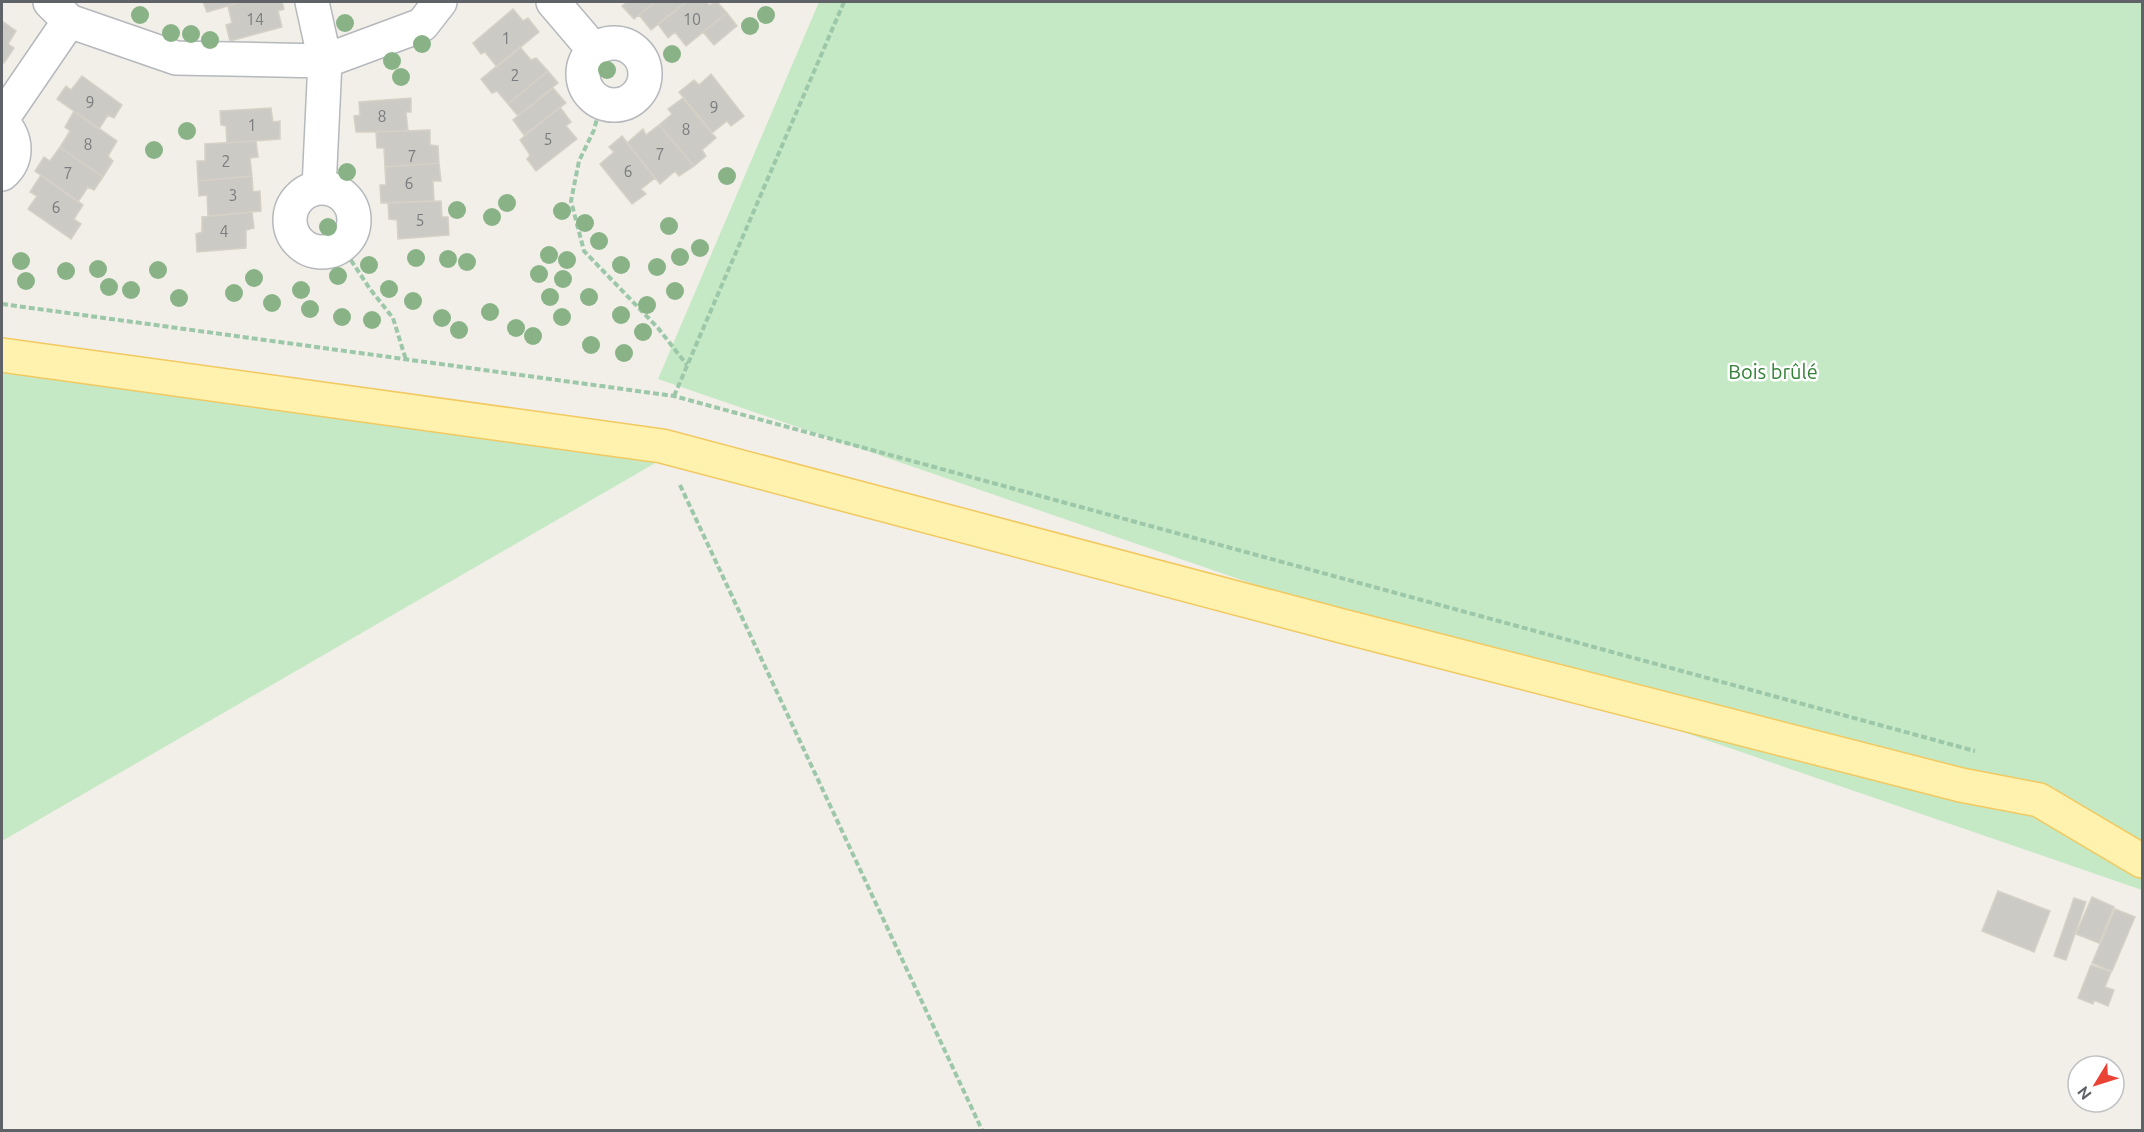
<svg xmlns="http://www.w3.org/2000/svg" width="2144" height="1132" viewBox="0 0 2144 1132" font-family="Ubuntu,sans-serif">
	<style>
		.green { fill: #c5e8c5 }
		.building { fill: #cccac5; stroke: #d6d1c6; stroke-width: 1.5 }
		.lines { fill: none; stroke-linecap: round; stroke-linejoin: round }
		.minor-casing { stroke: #b5b8bc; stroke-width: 36 }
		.major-casing { stroke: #f2c960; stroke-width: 36 }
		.path { stroke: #9cc7a9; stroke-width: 4; stroke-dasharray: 6 3; stroke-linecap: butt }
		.minor { stroke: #fff; stroke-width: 33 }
		.major { stroke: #fff2af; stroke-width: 33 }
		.tree { fill: #89b387 }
		.labels { text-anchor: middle; stroke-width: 5; stroke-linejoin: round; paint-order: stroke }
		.number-label { font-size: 16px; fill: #7a7d7f }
		.park-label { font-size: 20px; fill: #348238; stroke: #fff }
	</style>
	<rect width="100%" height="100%" fill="#f1efe8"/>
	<path class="green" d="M819 2H2142V890L658 379Z
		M2 344 657 462 2 841Z"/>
	<path class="building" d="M203 2H241L207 12Z
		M241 2H282L284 9 278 11 282 27 230 41 226 25 232 23 228 6Z
		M627 2H655L634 19 622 6Z
		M655 2H686L651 30 639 15Z
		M686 2H707L709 5 717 2 727 13 686 46 675 32 668 38 658 24Z
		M513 9 523 21 528 18 539 32 497 67 485 52 481 54 473 43Z
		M727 13 737 26 714 45 703 32Z
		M2 21 16 31 8 44 14 48 4 63 2 61Z
		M520 47 531 60 536 58 548 71 508 104 497 91 492 93 481 79Z
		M548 71 558 83 518 116 508 104Z
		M711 74 744 116 731 126 727 121 712 133 679 92 694 80 699 85Z
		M82 76 122 105 114 118 108 115 99 129 57 99 66 86 71 90Z
		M553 88 566 103 524 135 513 120Z
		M411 98V112H406L408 131 356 132 354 116 360 115 359 102Z
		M683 98 716 138 702 150 706 156 694 166 659 125 672 114 668 109Z
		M560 107 571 122 566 126 577 139 536 171 527 159 530 155 520 140Z
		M271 108 273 122 280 121V139L227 143 226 126 221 125 220 111Z
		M74 111 117 141 108 156 113 161 103 177 60 147 70 131 65 127Z
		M659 125 694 166 679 176 675 171 660 184 627 143 643 129 646 135Z
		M430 130V145L438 146 439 163 385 167 384 148H377L376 132Z
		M622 136 655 178 641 189 646 194 632 204 600 164 614 152 609 147Z
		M256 141 258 157 250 158 252 176 198 181 197 161H205V144Z
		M60 147 103 177 94 190 88 187 78 202 35 171 44 157 50 161Z
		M439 163 441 181H433L434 201 381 203 380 185H386L385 167Z
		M41 175 83 205 74 219 81 224 71 239 28 209 37 196 30 192Z
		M252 176 253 192 260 191 261 211 208 216 207 195 199 196 198 181Z
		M441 201 442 217H448L449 235 398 239 397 220 389 219 388 203Z
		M252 212 254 228 246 230V248L197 252 196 234 202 232V217Z
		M1998 891 2050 911 2034 952 1982 931Z
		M2092 897 2114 907 2099 943 2076 934Z
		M2074 898 2086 902 2066 960 2054 956Z
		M2115 909 2135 917 2112 971 2092 963Z
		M2091 965 2111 972 2105 987 2114 990 2108 1006 2094 1000 2093 1004 2078 998Z"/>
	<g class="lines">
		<g class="minor-casing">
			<path id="minor" d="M50 2 69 21 176 58 325 61 422 25 440 2
				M312 2 325 61 319 188
				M553 2 594 50
				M583 74a31 31 0 1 1 62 0a31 31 0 1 1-62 0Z
				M2 119 69 21
				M2 122C17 138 19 159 2 174
				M290 220a32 32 0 1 1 64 0a32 32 0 1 1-64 0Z"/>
		</g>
		<g class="major-casing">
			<path id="major" d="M2 355 662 446 1342 626 1961 785 2039 800 2142 861"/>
		</g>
		<path class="path" d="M601 103 594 130 579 161 571 201 584 251 658 328 687 365
			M341 245 370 289 393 318 406 360
			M2 304 674 396 1975 751
			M674 396 844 2
			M680 485 982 1130"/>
		<use href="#minor" class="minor"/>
		<use href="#major" class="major"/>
	</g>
	<g class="tree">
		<circle cx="140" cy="15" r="9"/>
		<circle cx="766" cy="15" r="9"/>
		<circle cx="345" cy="23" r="9"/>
		<circle cx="750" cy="26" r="9"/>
		<circle cx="171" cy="33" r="9"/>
		<circle cx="191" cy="34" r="9"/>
		<circle cx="210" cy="40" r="9"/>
		<circle cx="422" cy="44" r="9"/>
		<circle cx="672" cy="54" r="9"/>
		<circle cx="392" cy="61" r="9"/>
		<circle cx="607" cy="70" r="9"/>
		<circle cx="401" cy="77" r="9"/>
		<circle cx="187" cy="131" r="9"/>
		<circle cx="154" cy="150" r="9"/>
		<circle cx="347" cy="172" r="9"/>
		<circle cx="727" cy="176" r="9"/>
		<circle cx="507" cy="203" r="9"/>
		<circle cx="457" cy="210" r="9"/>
		<circle cx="562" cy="211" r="9"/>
		<circle cx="492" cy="217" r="9"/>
		<circle cx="585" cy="223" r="9"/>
		<circle cx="669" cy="226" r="9"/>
		<circle cx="328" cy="227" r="9"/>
		<circle cx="599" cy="241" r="9"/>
		<circle cx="700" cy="248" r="9"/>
		<circle cx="549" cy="255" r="9"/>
		<circle cx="680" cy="257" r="9"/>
		<circle cx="416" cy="258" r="9"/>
		<circle cx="448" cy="259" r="9"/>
		<circle cx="567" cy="260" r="9"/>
		<circle cx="21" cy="261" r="9"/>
		<circle cx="467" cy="262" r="9"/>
		<circle cx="369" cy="265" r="9"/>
		<circle cx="621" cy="265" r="9"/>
		<circle cx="657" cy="267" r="9"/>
		<circle cx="98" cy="269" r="9"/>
		<circle cx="158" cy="270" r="9"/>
		<circle cx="66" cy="271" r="9"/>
		<circle cx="539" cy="274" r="9"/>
		<circle cx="338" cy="276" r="9"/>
		<circle cx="254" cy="278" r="9"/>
		<circle cx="563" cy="279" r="9"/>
		<circle cx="26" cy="281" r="9"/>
		<circle cx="109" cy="287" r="9"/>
		<circle cx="389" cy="289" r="9"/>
		<circle cx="131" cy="290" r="9"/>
		<circle cx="301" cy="290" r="9"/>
		<circle cx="675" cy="291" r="9"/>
		<circle cx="234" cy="293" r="9"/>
		<circle cx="550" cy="297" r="9"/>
		<circle cx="589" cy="297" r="9"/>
		<circle cx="179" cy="298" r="9"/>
		<circle cx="413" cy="301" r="9"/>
		<circle cx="272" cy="303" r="9"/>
		<circle cx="647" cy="305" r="9"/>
		<circle cx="310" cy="309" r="9"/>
		<circle cx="490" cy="312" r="9"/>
		<circle cx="621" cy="315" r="9"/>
		<circle cx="342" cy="317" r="9"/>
		<circle cx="562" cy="317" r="9"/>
		<circle cx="442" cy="318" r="9"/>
		<circle cx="372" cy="320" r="9"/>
		<circle cx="516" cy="328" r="9"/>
		<circle cx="459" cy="330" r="9"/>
		<circle cx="643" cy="332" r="9"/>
		<circle cx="533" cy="336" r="9"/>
		<circle cx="591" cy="345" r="9"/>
		<circle cx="624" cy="353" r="9"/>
	</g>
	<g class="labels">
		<g class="number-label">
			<text x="255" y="25">14</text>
			<text x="692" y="25">10</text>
			<text x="506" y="44">1</text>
			<text x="515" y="81">2</text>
			<text x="90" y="108">9</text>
			<text x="714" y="113">9</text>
			<text x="382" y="122">8</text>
			<text x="252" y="131">1</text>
			<text x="686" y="135">8</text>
			<text x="548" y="145">5</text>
			<text x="88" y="150">8</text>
			<text x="660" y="160">7</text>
			<text x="412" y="162">7</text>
			<text x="226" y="167">2</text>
			<text x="628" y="177">6</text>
			<text x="68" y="179">7</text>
			<text x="409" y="189">6</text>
			<text x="233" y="201">3</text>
			<text x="56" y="213">6</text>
			<text x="420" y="226">5</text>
			<text x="224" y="237">4</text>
		</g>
		<g class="park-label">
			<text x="1773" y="379">Bois brûlé</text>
		</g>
	</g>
	<rect width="2144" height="1132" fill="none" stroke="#5f6368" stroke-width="6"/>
	<g transform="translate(2096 1084) rotate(232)"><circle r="28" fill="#ffffff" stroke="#bfc1c3" stroke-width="1.5"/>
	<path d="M0-4.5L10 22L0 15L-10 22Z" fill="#ea4335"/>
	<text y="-9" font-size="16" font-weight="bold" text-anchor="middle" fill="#5f6368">N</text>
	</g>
</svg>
